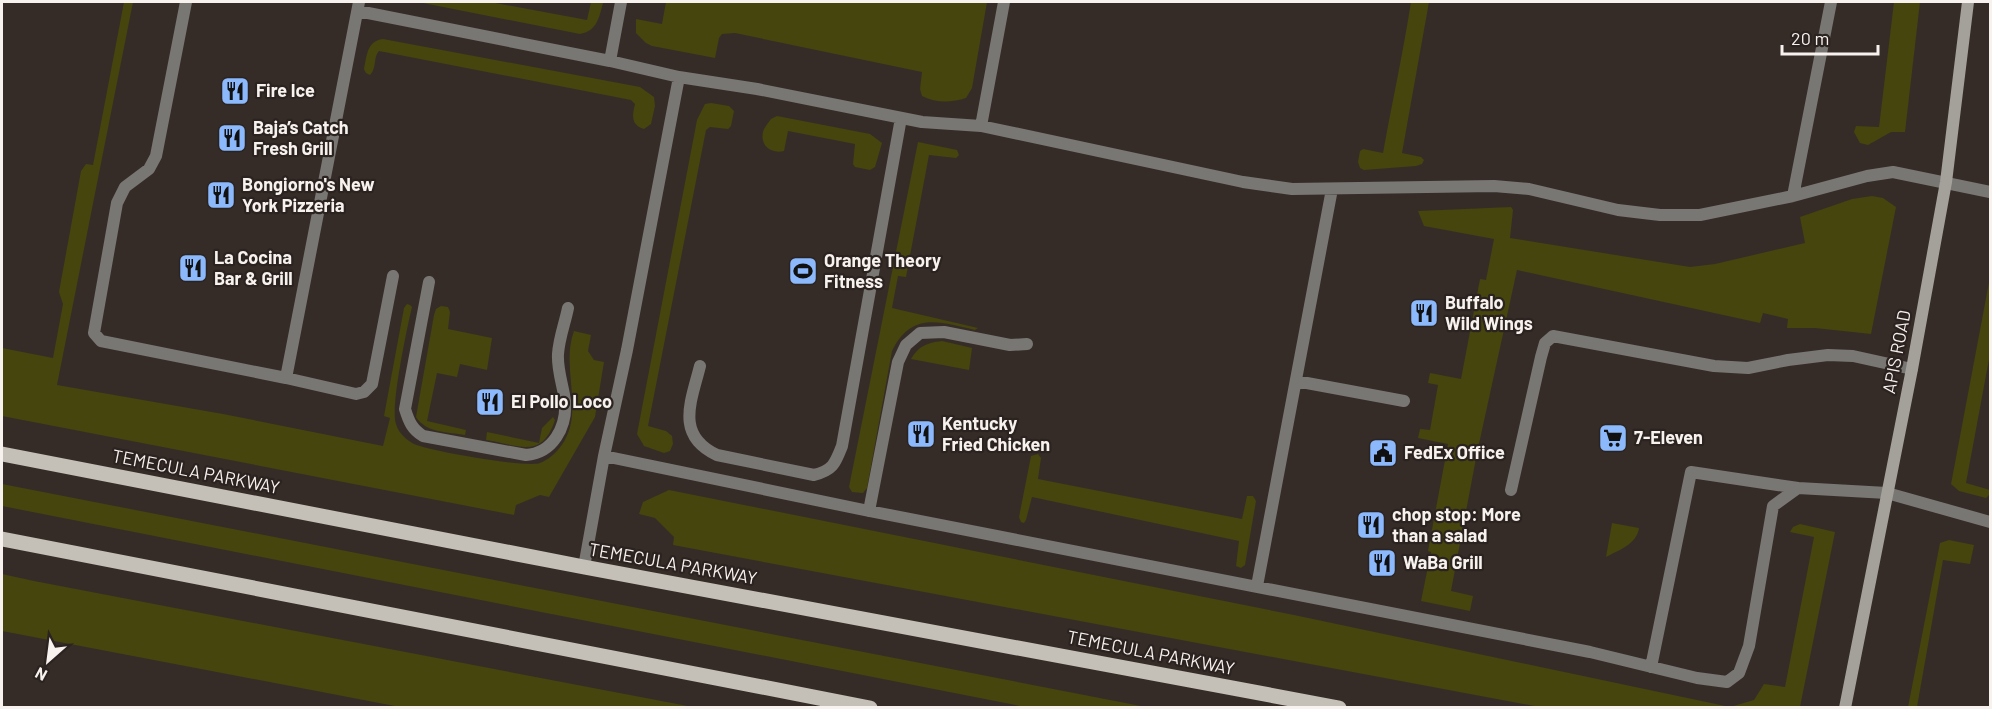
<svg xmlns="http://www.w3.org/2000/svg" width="1992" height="709" viewBox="0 0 1992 709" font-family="Barlow,sans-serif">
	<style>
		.green { fill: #45450d }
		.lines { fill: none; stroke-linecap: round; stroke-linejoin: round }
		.service { stroke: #797773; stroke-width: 12 }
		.secondary { stroke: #a4a09a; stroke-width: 12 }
		.primary { stroke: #c4bfb7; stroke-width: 15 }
		.labels { text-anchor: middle; stroke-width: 4.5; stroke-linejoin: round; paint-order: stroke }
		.poi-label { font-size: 18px; font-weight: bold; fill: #f8f2ef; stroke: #2b231f; text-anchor: start }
		.street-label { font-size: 18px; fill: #f8f2ef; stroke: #2b231f }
	</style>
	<rect width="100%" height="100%" fill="#352c28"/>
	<path class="green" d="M124 2H133L57 385 223 414 383 446 390 418 384 416 404 308 407 304 410 305 412 307C407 328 390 408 396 424 398 432 406 440 414 444 430 451 525 468 540 463 548 460 556 453 561 446 586 412 560 368 574 331L591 335 588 351 594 360 604 362 595 417 549 497 540 495 516 505 514 515 2 416V348L53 358 63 304 59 292 81 171 86 164 93 165Z
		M418 2H490L587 20 591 2 603 3C599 18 597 31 580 34Z
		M666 2H987L972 88 966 98C951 103 936 103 922 96L920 89 922 72 735 33 722 34 719 38 715 58 652 46 646 43 636 33V19L662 24Z
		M1411 2H1429L1402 153 1421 157 1424 160 1422 164 1416 166 1364 170 1360 168 1358 162 1360 151 1363 149 1383 153C1392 103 1403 53 1411 2Z
		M1894 2H1920L1905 132H1891L1868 145 1860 143 1854 132 1856 126 1879 127Z
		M383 39 640 87 654 97 655 106 651 124 644 129C631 125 632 116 635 104L631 100 379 51C373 57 377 68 370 75L366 73 364 69C367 55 367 41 383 39Z
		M711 103 729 106 734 111 731 126 728 129 710 127 706 130 648 426 666 431 672 436 673 444 670 451 664 453 644 446 637 434 697 120 705 104Z
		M777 116 870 134 882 143 875 167 870 170 855 167 853 164 855 144 788 131 784 151C771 154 760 146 763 132 764 128 768 123 771 119Z
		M918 142 957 150 959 155 956 158 929 155 906 277 898 276 892 308 978 328 975 330C940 322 912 311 892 351L867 488 863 493 852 492 849 487Z
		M1872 196 1883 198 1896 207 1871 334 1815 328H1787L1788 319 1763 313 1760 323 1517 270 1477 453 1451 591 1473 596 1470 611 1421 601 1431 552 1428 551 1448 444 1418 438 1420 429 1430 430 1438 385 1428 383 1430 373 1461 379 1480 279 1486 280 1494 239 1424 226 1418 211 1511 207 1513 210 1510 238 1690 267 1715 264 1805 243 1800 217 1852 199Z
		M1990 277V354L1966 483 1990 490V494L1986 498 1959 491 1951 484Z
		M441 306 448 307 450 312 448 329 492 338 487 370 460 364 457 377 437 373 427 421 466 430 465 435C448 432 426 433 416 417L434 315 436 309Z
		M942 341 972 348 969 370 911 359C919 346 926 343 942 341Z
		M553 417 555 420C542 460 519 445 486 440L487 432 539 443 542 428Z
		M1038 454 1041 458 1038 479 1242 519 1247 496H1253L1256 501 1245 565 1241 568 1236 566 1239 541 1032 497 1026 520 1024 523 1021 522 1019 517 1031 456Z
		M2 484 1146 707H1025L2 506Z
		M669 490 1294 615 1730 707H1540L673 545 674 537 655 518 639 514 643 502Z
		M1612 523 1639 528C1637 544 1619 550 1606 557Z
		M1800 524 1835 532 1800 707H1730L1754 700 1764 684 1785 687 1814 537 1790 532 1793 527Z
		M1949 540 1974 545 1970 564 1943 560 1917 707H1908L1940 543Z
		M2 574 34 581 693 707H400L2 631Z"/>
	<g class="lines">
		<path class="service" d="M186 2 156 156 149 169 125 187 117 203 94 333 101 341 286 378 356 394 364 392 372 384 393 276
			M358 11 610 61 679 77 757 89 922 122 981 126 1243 182 1292 189 1494 186 1529 189 1618 210 1660 215H1700L1793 196 1867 176 1893 172 1990 192
			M610 61 621 2
			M981 126 1004 2
			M1793 196 1831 2
			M429 282 405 409C409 422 412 429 423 436L526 455C553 453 567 427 565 401 563 385 557 370 558 354 559 338 565 323 568 308
			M700 366C691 402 675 435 717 455L814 475C833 470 835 464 842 446L901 118
			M286 378 359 2
			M1296 381 1404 401
			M604 456 627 350 679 77
			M1511 490 1541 357 1545 343 1553 336 1714 366 1748 368 1788 360 1828 355 1853 356 1912 369
			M869 511 898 362 906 345 920 333 944 332 1010 345 1027 344
			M584 567 604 456 869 511 1590 652 1697 678 1727 682 1739 673 1749 646 1773 506 1798 488 1887 493 1990 522
			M1257 586 1332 189
			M1651 667 1691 472 1798 488"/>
		<path class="secondary" d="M1845 708 1912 369 1946 182 1968 2"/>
		<path class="primary" d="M2 454 584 567 1339 708
			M2 539 870 708"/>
	</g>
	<defs>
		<g id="restaurant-square" transform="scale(1.5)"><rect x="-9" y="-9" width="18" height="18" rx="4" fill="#8cb9fc" stroke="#2b231f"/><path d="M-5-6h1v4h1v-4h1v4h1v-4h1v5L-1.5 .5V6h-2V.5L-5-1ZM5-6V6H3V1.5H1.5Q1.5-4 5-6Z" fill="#111"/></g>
		<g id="stadium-square" transform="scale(1.5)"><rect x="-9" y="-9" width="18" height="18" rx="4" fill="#8cb9fc" stroke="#2b231f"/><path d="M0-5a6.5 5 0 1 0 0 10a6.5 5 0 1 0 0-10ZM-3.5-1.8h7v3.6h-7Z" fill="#111"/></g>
		<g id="supermarket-square" transform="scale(1.5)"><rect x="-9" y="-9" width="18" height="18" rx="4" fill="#8cb9fc" stroke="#2b231f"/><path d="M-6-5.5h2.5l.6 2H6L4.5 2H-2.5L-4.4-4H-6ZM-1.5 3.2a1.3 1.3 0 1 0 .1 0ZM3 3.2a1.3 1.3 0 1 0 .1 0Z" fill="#111"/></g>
		<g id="civic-square" transform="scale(1.5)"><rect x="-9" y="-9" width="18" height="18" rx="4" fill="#8cb9fc" stroke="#2b231f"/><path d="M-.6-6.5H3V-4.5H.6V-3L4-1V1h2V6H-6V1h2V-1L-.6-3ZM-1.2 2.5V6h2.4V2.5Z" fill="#111"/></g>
	</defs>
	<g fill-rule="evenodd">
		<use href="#restaurant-square" x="235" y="91"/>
		<use href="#restaurant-square" x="232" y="138"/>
		<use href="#restaurant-square" x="221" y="195"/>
		<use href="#restaurant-square" x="193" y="268"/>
		<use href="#stadium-square" x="803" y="271"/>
		<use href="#restaurant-square" x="1424" y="313"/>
		<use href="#restaurant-square" x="490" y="402"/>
		<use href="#restaurant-square" x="921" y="434"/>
		<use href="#supermarket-square" x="1613" y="438"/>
		<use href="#civic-square" x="1383" y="453"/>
		<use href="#restaurant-square" x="1371" y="525"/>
		<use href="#restaurant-square" x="1382" y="563"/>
	</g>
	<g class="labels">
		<g class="poi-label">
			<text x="256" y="97">Fire Ice</text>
			<text x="253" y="134">Baja’s Catch<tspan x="253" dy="21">Fresh Grill</tspan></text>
			<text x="242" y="191">Bongiorno's New<tspan x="242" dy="21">York Pizzeria</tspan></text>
			<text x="214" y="264">La Cocina<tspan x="214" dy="21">Bar &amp; Grill</tspan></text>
			<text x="824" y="267">Orange Theory<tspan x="824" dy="21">Fitness</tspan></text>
			<text x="1445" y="309">Buffalo<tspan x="1445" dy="21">Wild Wings</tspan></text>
			<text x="511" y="408">El Pollo Loco</text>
			<text x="942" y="430">Kentucky<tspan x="942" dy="21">Fried Chicken</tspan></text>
			<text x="1634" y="444">7-Eleven</text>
			<text x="1404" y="459">FedEx Office</text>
			<text x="1392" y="521">chop stop: More<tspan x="1392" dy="21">than a salad</tspan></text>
			<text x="1403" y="569">WaBa Grill</text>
		</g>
		<g class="street-label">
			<text transform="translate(1897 352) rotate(-79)" y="6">APIS ROAD</text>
			<text transform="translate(196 472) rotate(11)" y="6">TEMECULA PARKWAY</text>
			<text transform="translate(673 564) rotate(10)" y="6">TEMECULA PARKWAY</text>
			<text transform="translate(1151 653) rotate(11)" y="6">TEMECULA PARKWAY</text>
		</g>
	</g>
	<rect width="1992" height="709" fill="none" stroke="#f8f2ef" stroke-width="6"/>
	<g transform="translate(48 661) rotate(208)" stroke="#2b231f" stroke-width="4.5" paint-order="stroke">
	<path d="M0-4.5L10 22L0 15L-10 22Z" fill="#f8f2ef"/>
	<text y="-9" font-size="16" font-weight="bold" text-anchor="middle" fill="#f8f2ef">N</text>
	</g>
	<path d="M1782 45v9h96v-9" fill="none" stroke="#f8f2ef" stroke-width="3"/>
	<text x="1791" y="45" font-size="18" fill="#f8f2ef" stroke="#2b231f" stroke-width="4.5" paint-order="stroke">20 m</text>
</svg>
